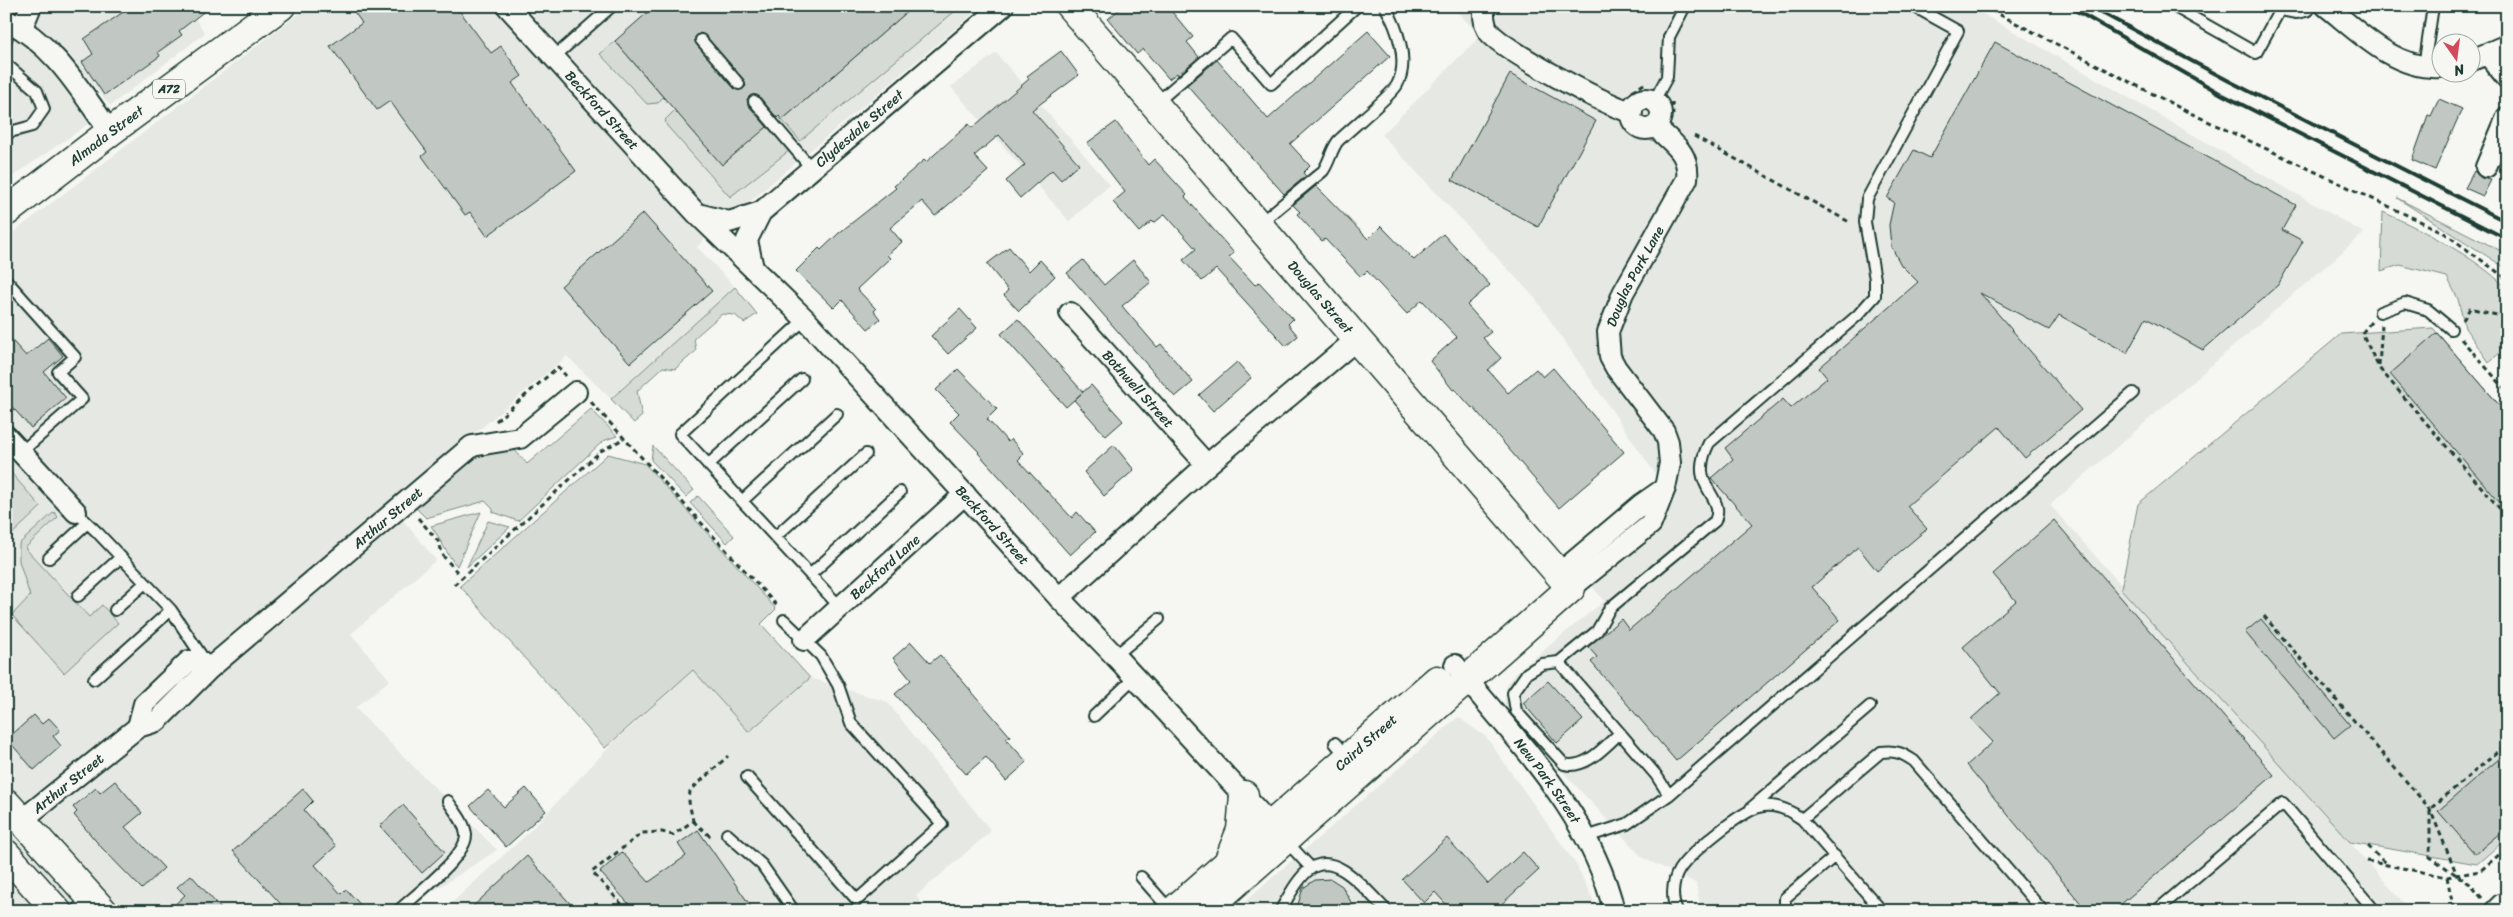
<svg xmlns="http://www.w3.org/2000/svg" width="2513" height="917" viewBox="0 0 2513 917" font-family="Sriracha,sans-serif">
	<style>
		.built { fill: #e6e8e4 }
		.green { fill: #d6dbd6; stroke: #7a8c85 }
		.building { fill: #c1c8c3; stroke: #1f3d34; fill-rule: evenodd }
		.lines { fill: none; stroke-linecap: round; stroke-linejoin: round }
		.lane-casing { stroke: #1f3d34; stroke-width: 14 }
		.street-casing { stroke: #1f3d34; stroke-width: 24 }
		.secondary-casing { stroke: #1f3d34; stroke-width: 31 }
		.primary-casing { stroke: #1f3d34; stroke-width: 31 }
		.path { stroke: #1f3d34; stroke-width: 3; stroke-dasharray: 5 4; stroke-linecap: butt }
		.lane { stroke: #f6f6f2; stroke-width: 10 }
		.street { stroke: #f6f6f2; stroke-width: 20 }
		.secondary { stroke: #f6f6f2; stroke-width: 28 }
		.primary { stroke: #f6f6f2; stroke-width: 28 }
		.rail { stroke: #1f3d34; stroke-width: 4 }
		.labels { text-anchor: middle; stroke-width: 4; stroke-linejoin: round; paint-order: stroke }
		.shield { fill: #f6f6f2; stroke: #60746d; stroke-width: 1 }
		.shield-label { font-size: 12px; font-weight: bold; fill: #1f3d34 }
		.street-label { font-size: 14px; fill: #1f3d34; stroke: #f6f6f2 }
	</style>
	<rect width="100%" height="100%" fill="#f6f6f2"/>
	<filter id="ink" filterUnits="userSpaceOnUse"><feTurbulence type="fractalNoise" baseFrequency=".02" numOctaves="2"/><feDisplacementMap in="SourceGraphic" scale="10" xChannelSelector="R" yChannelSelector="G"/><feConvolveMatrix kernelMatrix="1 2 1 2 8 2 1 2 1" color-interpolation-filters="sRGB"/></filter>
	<g filter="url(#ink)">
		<path class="built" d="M44 6H186L205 33 110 106 68 53 36 24Z
			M309 6H982L741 209 729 210 697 247 735 287 611 399 567 356 392 503 406 524 436 560 351 634 390 680 355 708 497 850 402 911H6V540L41 507 6 467V238Z
			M1452 6H1969L2364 233 2050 505 2411 911H1701L1696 883 1643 858 1509 714 1504 706 1507 683 1516 673 1604 601 1567 555 1665 488 1535 298 1382 135 1480 36Z
			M6 26 56 66 91 122 6 181Z
			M996 53 1110 185 1069 221 951 87Z
			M693 669 749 732 810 678 887 702 991 831 916 896 928 911H443L527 834 614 742Z
			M1458 717 1486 737 1577 866 1593 900 1595 911H1234Z"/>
		<path class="green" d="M914 6H961L800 141 782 120Z
			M615 41 663 97 658 103 647 104 600 54Z
			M675 110 763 130 769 126 790 150 730 197 667 126 665 120Z
			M2397 198 2507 254V269Z
			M2383 212C2428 233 2471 254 2507 288V347L2489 362 2465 328 2458 299 2447 277 2400 265 2381 271Z
			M735 287 757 314 744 323 735 315 722 314 694 338 696 351 675 369 663 367 637 391 642 416 634 423 611 399Z
			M2433 328 2507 414V838L2477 864 2350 842 2121 589 2138 504 2341 334Z
			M591 409 617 436 603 441 518 521 493 512V509L485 501 426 518 416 508 476 453 513 448 527 464Z
			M653 446 694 490 686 497 651 460Z
			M608 454 645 464 776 609 761 624 810 678 749 732 693 670 605 748 460 586Z
			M6 467 41 507 6 540Z
			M698 496 734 536 727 543 690 503Z
			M54 512 58 517 25 548 89 617 102 605 118 623 64 673 12 615 30 596 19 561V544Z
			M481 512 457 566C446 554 441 539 431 526Z
			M488 521 510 527 467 567Z"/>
		<path class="building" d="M132 6H211L179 31 182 35 158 52 160 56 104 95 82 62 93 54 84 39Z
			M350 6H456L491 53 501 46 522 76 512 83 576 171 487 236 470 212 465 215 422 156 427 152 390 101 377 110 330 46 362 23Z
			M655 6H914L782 120 779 116 777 118 759 96H750L747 99 748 105 767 127 722 165 615 41ZM700 33 706 36 744 80 746 86 743 89 734 88 696 44 695 37Z
			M1123 6H1167L1193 37 1187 42 1199 57 1178 75 1177 73 1169 79 1143 49 1137 54 1108 19Z
			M1368 31 1390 56 1290 144 1310 166 1303 173 1306 176 1284 194 1187 85 1217 60 1268 119Z
			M1995 42 2296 205 2282 230 2303 241 2278 285 2203 350 2146 318 2127 353 2059 315 2049 330 1980 293 2081 410 2025 458 1999 427 1907 506 1927 529 1877 571 1858 547 1812 587 1840 620 1676 761 1591 662 1597 657 1588 647 1621 619 1629 630 1752 524 1711 478 1733 459 1725 448 1783 399 1791 408 1827 378 1819 368 1918 282 1901 265 1891 246 1889 225 1894 202 1887 198 1914 150 1930 158Z
			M1061 51 1079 75 1032 110 1079 164 1061 180 1052 170 1020 198 1006 181 1025 165 999 135 974 156 988 171 935 216 922 201 890 228 902 242 887 255 890 258 857 289 876 309 874 311 880 319 868 329 842 300 834 308 796 271 819 248 821 250 839 233 896 188 894 186 924 160 926 162 969 124 972 128 1029 79 1027 76Z
			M1510 74 1596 121 1538 227 1452 180Z
			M2439 99 2462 109 2435 170 2412 160 2428 115 2431 116Z
			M1116 122 1148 165 1154 159 1187 195 1185 197 1234 253 1229 257 1255 285 1259 282 1293 319 1288 324 1298 336 1286 346 1216 269 1202 281 1183 260 1196 249 1165 214 1154 223 1152 221 1139 232 1113 202 1125 192 1087 143Z
			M2474 171 2481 178 2491 180 2483 196 2465 188Z
			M1316 186 1368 239 1381 226 1414 260 1443 234 1490 285 1467 305 1491 332 1483 338 1501 358 1488 370 1508 393 1536 369 1543 377 1553 368 1624 452 1559 508 1473 407 1472 408 1455 389 1453 390 1430 361 1457 337 1422 300 1407 314 1367 271 1361 277 1325 239 1322 241 1297 214 1300 212 1293 205Z
			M643 213 712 291 630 363 561 286Z
			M1009 247 1029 271 1040 260 1055 276 1019 311 1004 295 1008 290 987 264Z
			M1083 260 1104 285 1133 260 1151 282 1122 306 1157 347 1161 344 1193 382 1175 397 1067 273Z
			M960 309 977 328 948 354 931 336Z
			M1018 319 1083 392 1066 407 1001 334Z
			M2437 333 2507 414V511L2390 374Z
			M6 334 26 356 48 338 63 356 44 372 66 398 31 428 6 400Z
			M1237 362 1251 378 1213 411 1199 395Z
			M958 369 997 409 987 419 1008 442 1011 439 1024 454 1018 460 1072 518 1077 512 1095 532 1070 555 978 453 979 452 950 422 959 413 936 390Z
			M1091 385 1123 421 1106 436 1074 400Z
			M1114 445 1134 470 1104 496 1084 472Z
			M2054 520 2274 775 2113 911H2087L1967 765 1993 742 1971 719 2000 693 1963 647 2016 601 1993 574Z
			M2261 619 2350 725 2334 738 2245 632Z
			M911 642 930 663 940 655 1010 736 1006 739 1027 762 1006 781 986 757 966 774 895 694 911 680 893 658Z
			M1548 681 1583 720 1557 743 1523 703Z
			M34 715 42 724 49 718 60 730 53 736 61 746 34 770 7 739Z
			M2507 752V827L2475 854 2438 811Z
			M115 781 142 813 125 827 164 868 142 889 101 847 74 815 77 812 73 807 96 788 100 793Z
			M526 788 546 811 506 847 470 806 488 790 504 807Z
			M303 789 313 801 304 810 336 846 315 865 341 894 346 889 366 911H287L233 851Z
			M403 805 445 852 422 873 380 826Z
			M698 830 754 911H635L600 872 622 852 649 882 686 856 678 844Z
			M1447 838 1488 884 1523 852 1539 870 1494 911H1452L1435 892 1424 903 1402 879Z
			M527 856 577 911H468Z
			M191 875 223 911H168L185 895 177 887Z
			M1331 879 1342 886 1356 911H1296L1303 888 1315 880Z"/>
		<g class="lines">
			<g class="lane-casing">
				<path id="lane" d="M2173 6 2256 53 2282 6
					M6 40 11 22
					M701 40 739 84
					M554 57 612 6
					M6 64 37 91 44 109 32 126 10 132 6 127
					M2424 67 2433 6
					M754 101 812 169
					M1654 101 1667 77 1669 37 1685 6
					M1155 104 1231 38 1271 84 1357 6
					M1259 224 1323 171C1330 161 1331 150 1338 141 1349 130 1391 96 1397 85 1410 61 1397 27 1385 6
					M6 280 75 357 58 372 82 399 21 452
					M2380 312 2405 303 2428 310 2451 329
					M805 319 680 434 840 607
					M708 465 802 379
					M742 501 837 414
					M76 512 98 533 171 610 205 661
					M775 537 866 454
					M49 558 86 524
					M810 575 900 492
					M78 596 121 557
					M115 610 145 583
					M1115 656 1159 619
					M1559 662 1656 775 1669 795
					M94 679 171 610
					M1094 716 1135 677
					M1620 733C1605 746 1586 770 1564 764L1516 711 1513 693 1527 673 1542 664 1559 662 1597 631 1610 608 1715 521C1727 494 1686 488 1709 443L1858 315 1875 296V279L1865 222 1867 199 1958 31 1913 6
					M1335 743 1347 757
					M747 777 857 900 942 824 851 723 838 685 821 656 784 620
					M1751 808 1870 706
					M1802 819 1881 752C1895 750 1902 753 1914 761L2043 911
					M727 834 762 865 794 911
					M1586 837 1627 824 1669 795 2133 393
					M1286 841 1311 868
					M1141 877 1171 911
					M75 911 90 897
					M398 911C414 896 467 856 466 835 465 822 454 811 448 801
					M1280 911C1288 898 1297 879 1309 870 1336 848 1369 894 1387 911
					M1534 911 1535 910
					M1677 911C1671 899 1672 882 1679 870 1690 853 1743 809 1763 806 1778 804 1791 811 1802 819L1882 911
					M1785 911V898L1835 856
					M2156 911 2283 803 2375 911
					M2491 911V908L2499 900"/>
			</g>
			<g class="street-casing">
				<g id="street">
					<path id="s1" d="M507 6 696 213 805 319 1059 598 1115 656 1280 835"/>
					<path d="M1485 6C1483 14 1484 25 1489 32 1503 50 1608 107 1632 112"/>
					<path d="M2286 6 2296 8 2305 6"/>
					<path d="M2326 6C2359 32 2395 70 2440 67"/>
					<path d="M6 20C54 44 80 90 110 132"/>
					<path d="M22 28 31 6"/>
					<path d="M2488 55 2507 78"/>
					<path d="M2470 61 2507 45"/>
					<circle cx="1646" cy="114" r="15"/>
					<path d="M2486 167 2507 117"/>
					<path d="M698 214 729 222 761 212"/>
					<path id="s2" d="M753 268 747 240 761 212 1003 6"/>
					<path id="s3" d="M1070 313 1207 465"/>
					<path d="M6 436 76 512"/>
					<path d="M1559 574 1642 504 1665 488"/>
					<path id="s4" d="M1571 588 1651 524 1665 488 1670 463 1668 442 1664 431 1616 368 1610 357 1608 332 1623 293 1687 179C1690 151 1671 143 1655 126"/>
					<path d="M1059 598 1207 465 1357 339"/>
					<path id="s5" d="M804 640 965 494"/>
					<path id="s6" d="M1455 665C1515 739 1592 815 1614 911"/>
					<path d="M138 727 144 704 189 661H198L210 668"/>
					<path id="s7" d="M22 820 138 727 157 721 210 668 472 446 520 438 576 392"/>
				</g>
			</g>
			<g class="secondary-casing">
				<g id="secondary">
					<path id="s8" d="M1070 6 1571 588 1204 911"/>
					<path d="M6 803 103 911"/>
					<path d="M6 854 57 911"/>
					<path d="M1229 860 1241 830 1244 795"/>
					<path id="s9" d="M1173 911 1437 680"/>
				</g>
			</g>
			<g class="primary-casing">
				<g id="primary">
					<path id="s10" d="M6 212 110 132 281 6"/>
				</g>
			</g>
			<path class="path" d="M1983 6 2184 110 2443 232 2507 279
				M1632 91 1646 83
				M1672 102 1673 115
				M1694 136 1851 223
				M2463 320 2470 308 2507 318
				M2371 322 2362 333 2379 368 2507 517
				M2461 339 2507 391
				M2379 366 2382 325
				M591 402 779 608
				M496 421 558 367 566 376
				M418 518 438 541 444 557 458 573
				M454 585 601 451 625 438
				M2264 616 2430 809 2457 875
				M693 821 713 839
				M2368 846 2386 864
				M2367 861 2447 877 2480 871 2507 848
				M2447 877 2454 911
				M2482 898 2470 884 2430 857V809L2507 744
				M628 911 592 872 642 833 662 832 673 835 693 821 689 802 690 791 728 756
				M1652 911 1662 909"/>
			<use href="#lane" class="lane"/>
			<use href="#street" class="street"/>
			<use href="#secondary" class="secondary"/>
			<use href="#primary" class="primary"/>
			<path class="rail" d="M2068 6 2223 95 2507 239
				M2089 6 2229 81 2507 222"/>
		</g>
	</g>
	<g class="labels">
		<rect class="shield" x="153" y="79.5" width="32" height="19" rx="4"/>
		<g class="shield-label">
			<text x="169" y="93">A72</text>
		</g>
		<g class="street-label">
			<text dy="5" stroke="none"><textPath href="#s1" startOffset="141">Beckford Street</textPath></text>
			<text dy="5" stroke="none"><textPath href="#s2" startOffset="189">Clydesdale Street</textPath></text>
			<text dy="5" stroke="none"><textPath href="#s10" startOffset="126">Almada Street</textPath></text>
			<text dy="5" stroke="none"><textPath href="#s4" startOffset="378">Douglas Park Lane</textPath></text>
			<text dy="5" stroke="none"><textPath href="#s8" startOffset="384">Douglas Street</textPath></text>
			<text dy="5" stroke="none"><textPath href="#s3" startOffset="102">Bothwell Street</textPath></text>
			<text dy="5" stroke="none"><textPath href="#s7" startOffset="476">Arthur Street</textPath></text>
			<text dy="5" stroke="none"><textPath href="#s1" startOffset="711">Beckford Street</textPath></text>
			<text dy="5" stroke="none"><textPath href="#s5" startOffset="109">Beckford Lane</textPath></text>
			<text dy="5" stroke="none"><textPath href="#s9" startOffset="256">Caird Street</textPath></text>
			<text dy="5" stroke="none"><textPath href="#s6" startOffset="148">New Park Street</textPath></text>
			<text dy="5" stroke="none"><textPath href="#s7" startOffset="59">Arthur Street</textPath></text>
		</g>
	</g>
	<rect width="2513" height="917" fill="none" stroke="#f6f6f2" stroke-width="25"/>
	<rect x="12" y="12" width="2488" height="892" fill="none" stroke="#1f3d34" stroke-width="2" filter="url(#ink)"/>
	<g transform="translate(2456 58) rotate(166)"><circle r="24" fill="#f6f6f2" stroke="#a0aca6"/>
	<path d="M0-4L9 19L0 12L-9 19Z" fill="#d1495b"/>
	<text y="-8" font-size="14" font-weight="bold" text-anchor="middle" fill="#1f3d34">N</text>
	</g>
</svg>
